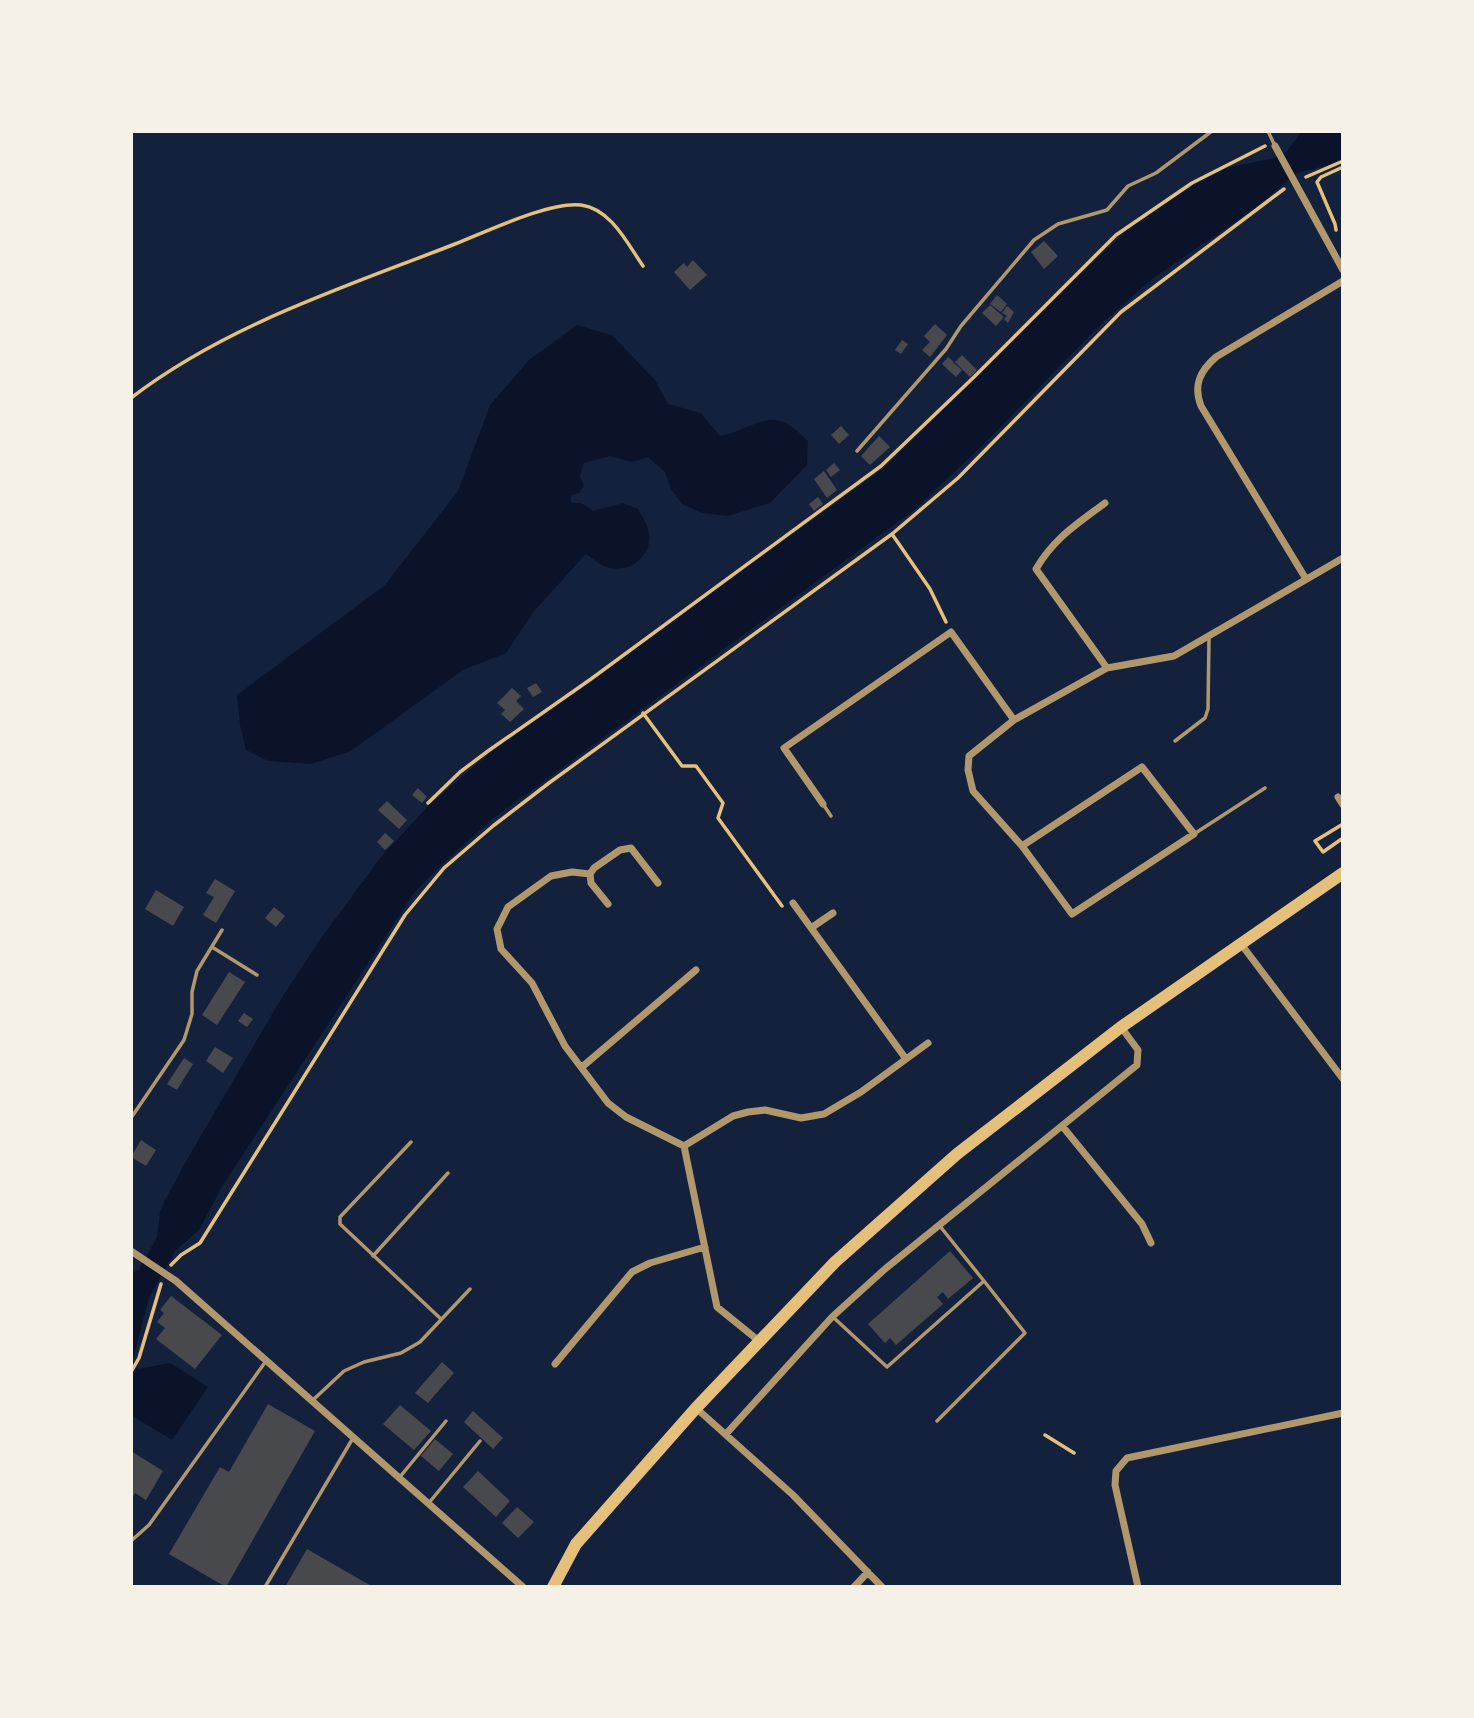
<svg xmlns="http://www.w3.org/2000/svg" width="1474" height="1718" viewBox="0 0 1474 1718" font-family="Montserrat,sans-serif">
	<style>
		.water { fill: #0b132b }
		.building { fill: #48494c }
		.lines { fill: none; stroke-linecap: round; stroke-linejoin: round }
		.path { stroke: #e5c07b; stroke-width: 3.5 }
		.service { stroke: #b1986c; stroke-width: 3.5 }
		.minor { stroke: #b1986c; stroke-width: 7 }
		.primary { stroke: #e5c07b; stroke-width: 12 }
	</style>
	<rect width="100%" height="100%" fill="#14213d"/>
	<path class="water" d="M1302 131H1343V159L1333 164 1297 173 1254 209 1152 279 1100 325 984 444 913 511 491 820 439 867 414 893 223 1185 199 1230 175 1251 149 1298 132 1363 138 1369 170 1363 208 1387 172 1440 131 1415V1273L139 1270 157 1237 160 1212 165 1200 189 1156 281 999 317 944 380 858 429 805 491 752 884 468 1081 273 1135 223 1201 180 1226 168 1274 158 1287 151Z
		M577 325 612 335 655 380 668 404 701 413 720 436C761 427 770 402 808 441L807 465 770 503 728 516 702 513 682 504 671 489 665 472 648 457 632 462 610 456 584 463 580 476 584 486 579 493 572 495 570 500 573 503H581L593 511 623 503 638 509C642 516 648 525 649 534 652 556 631 572 610 568 601 566 593 559 586 554L535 610 506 653 463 670 351 751 311 764 268 761 246 750 240 725 237 695 385 585 458 491 490 405 529 360Z"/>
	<path class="building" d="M1044 241 1058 256 1044 269 1031 252Z
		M693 260 707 275 690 290 674 272 684 263 687 267Z
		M997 295 1007 304 1001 312 990 304Z
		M990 305 1004 317 996 326 982 313Z
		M1007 306 1014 312 1008 323 1004 319 1007 316 1002 313Z
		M935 324 947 335 930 357 922 350 930 342 924 336Z
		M902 340 908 344 901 354 895 350Z
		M962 355 977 370 970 377 955 362Z
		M948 357 954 362 952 365 954 363 962 370 956 377 942 364Z
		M841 426 849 435 839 444 831 435Z
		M879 436 890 447 870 465 861 456Z
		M834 463 840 470 831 477 826 470Z
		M824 471 837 490 827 498 814 479Z
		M818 497 823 504 814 511 809 504Z
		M536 683 542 692 533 697 527 688Z
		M512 688 521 696 516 701 524 709 510 722 501 714 505 710 497 703Z
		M418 788 427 797 422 803 412 795Z
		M387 801 407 820 399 829 378 810Z
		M385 833 394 841 385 850 377 842Z
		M215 879 235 891 216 923 203 915 214 897 206 893Z
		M156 890 184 907 173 926 145 909Z
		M274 907 285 916 276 927 265 918Z
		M229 972 245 982 217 1025 202 1015Z
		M244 1013 253 1019 247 1027 238 1021Z
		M215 1047 233 1058 223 1073 206 1061Z
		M184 1058 193 1064 177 1090 167 1084Z
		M141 1140 156 1150 146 1166 131 1157Z
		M950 1251 973 1278 948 1299 943 1292 937 1297 943 1304 896 1345 890 1338 885 1343 868 1324Z
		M171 1296 222 1335 195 1369 156 1339 165 1328 157 1322 164 1313 160 1310Z
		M442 1362 454 1373 428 1403 415 1393Z
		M268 1404 315 1431 226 1587 169 1554 220 1467 229 1472Z
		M400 1405 431 1431 414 1450 383 1424Z
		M473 1411 503 1438 493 1449 464 1422Z
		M435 1439 453 1454 439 1471 421 1456Z
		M131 1451 163 1471 146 1500 135 1493 131 1500Z
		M478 1471 510 1501 496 1517 463 1487Z
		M517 1507 534 1522 518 1538 502 1523Z
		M307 1549 373 1587H285Z"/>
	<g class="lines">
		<path class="path" d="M1306 177 1343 161
			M1336 230 1335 224 1317 182 1321 177 1343 167
			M131 398C226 325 345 287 455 244 486 232 550 201 581 205 611 209 627 243 643 266
			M892 534 930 589 946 622
			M643 713 682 766H696L723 803 718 818 782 906
			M428 803 460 772 488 751 591 679 881 466 974 377 1116 235 1192 183 1265 146
			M1343 824 1315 841 1323 852 1343 838
			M171 1265 181 1255 200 1243 405 915 444 868 493 826 549 783 892 534 958 478 1121 312 1284 189
			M131 1372 139 1358 161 1284
			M1045 1435 1074 1453"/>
		<path class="service" d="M1268 131 1274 144
			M857 451 946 349 961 326 1034 240 1058 224 1107 210 1128 186 1156 173 1212 131
			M1175 741 1205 718 1208 709 1209 638
			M823 804 831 816
			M1194 834 1265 788
			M212 947 257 975
			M131 1118 184 1040 192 1014V992L197 971 222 930
			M411 1142 340 1217V1224L441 1319
			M373 1256 448 1173
			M833 1317 887 1367 984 1281 939 1225
			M313 1400 344 1371 364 1362 401 1353 420 1342 470 1289
			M937 1421 1025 1333 984 1281
			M399 1478 446 1421
			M428 1504 480 1441
			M131 1541 149 1525 266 1361
			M265 1587 353 1438"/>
		<path class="minor" d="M1275 146 1343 270
			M1105 503C1077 524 1054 538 1036 569L1107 668
			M1306 579 1201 406C1193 385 1200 371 1216 357L1343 281
			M1338 797 1343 805
			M823 804 784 748 951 632 1014 720
			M1022 846 1142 767 1194 834 1072 914 1022 846 973 791 968 770 969 756 1014 720 1107 668 1174 656 1343 558
			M590 874 572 872 551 876 508 907 497 929 501 949 532 983 565 1046 608 1103 626 1117 684 1146
			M793 903 906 1059
			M608 904 591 883 590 874 594 868 620 850 631 848 658 883
			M811 928 833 913
			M1241 944 1343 1079
			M582 1067 696 970
			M1063 1127 1142 1224 1151 1243
			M684 1146 733 1116 748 1112 765 1110 801 1118 824 1114 861 1092 928 1043
			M684 1146 717 1307 759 1341
			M131 1251 176 1281 523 1587
			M555 1364 632 1272 650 1263 705 1247
			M696 1408 793 1495 882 1587
			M726 1434 832 1317 885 1269 1137 1065 1138 1050 1121 1027
			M854 1587 868 1572
			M1138 1587 1115 1485 1116 1471 1127 1458 1343 1413"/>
		<path class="primary" d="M553 1587 576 1544 696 1408 835 1262 957 1154 1121 1027 1343 873"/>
	</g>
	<rect width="1474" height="1718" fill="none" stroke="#f6f1e7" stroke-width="266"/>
</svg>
